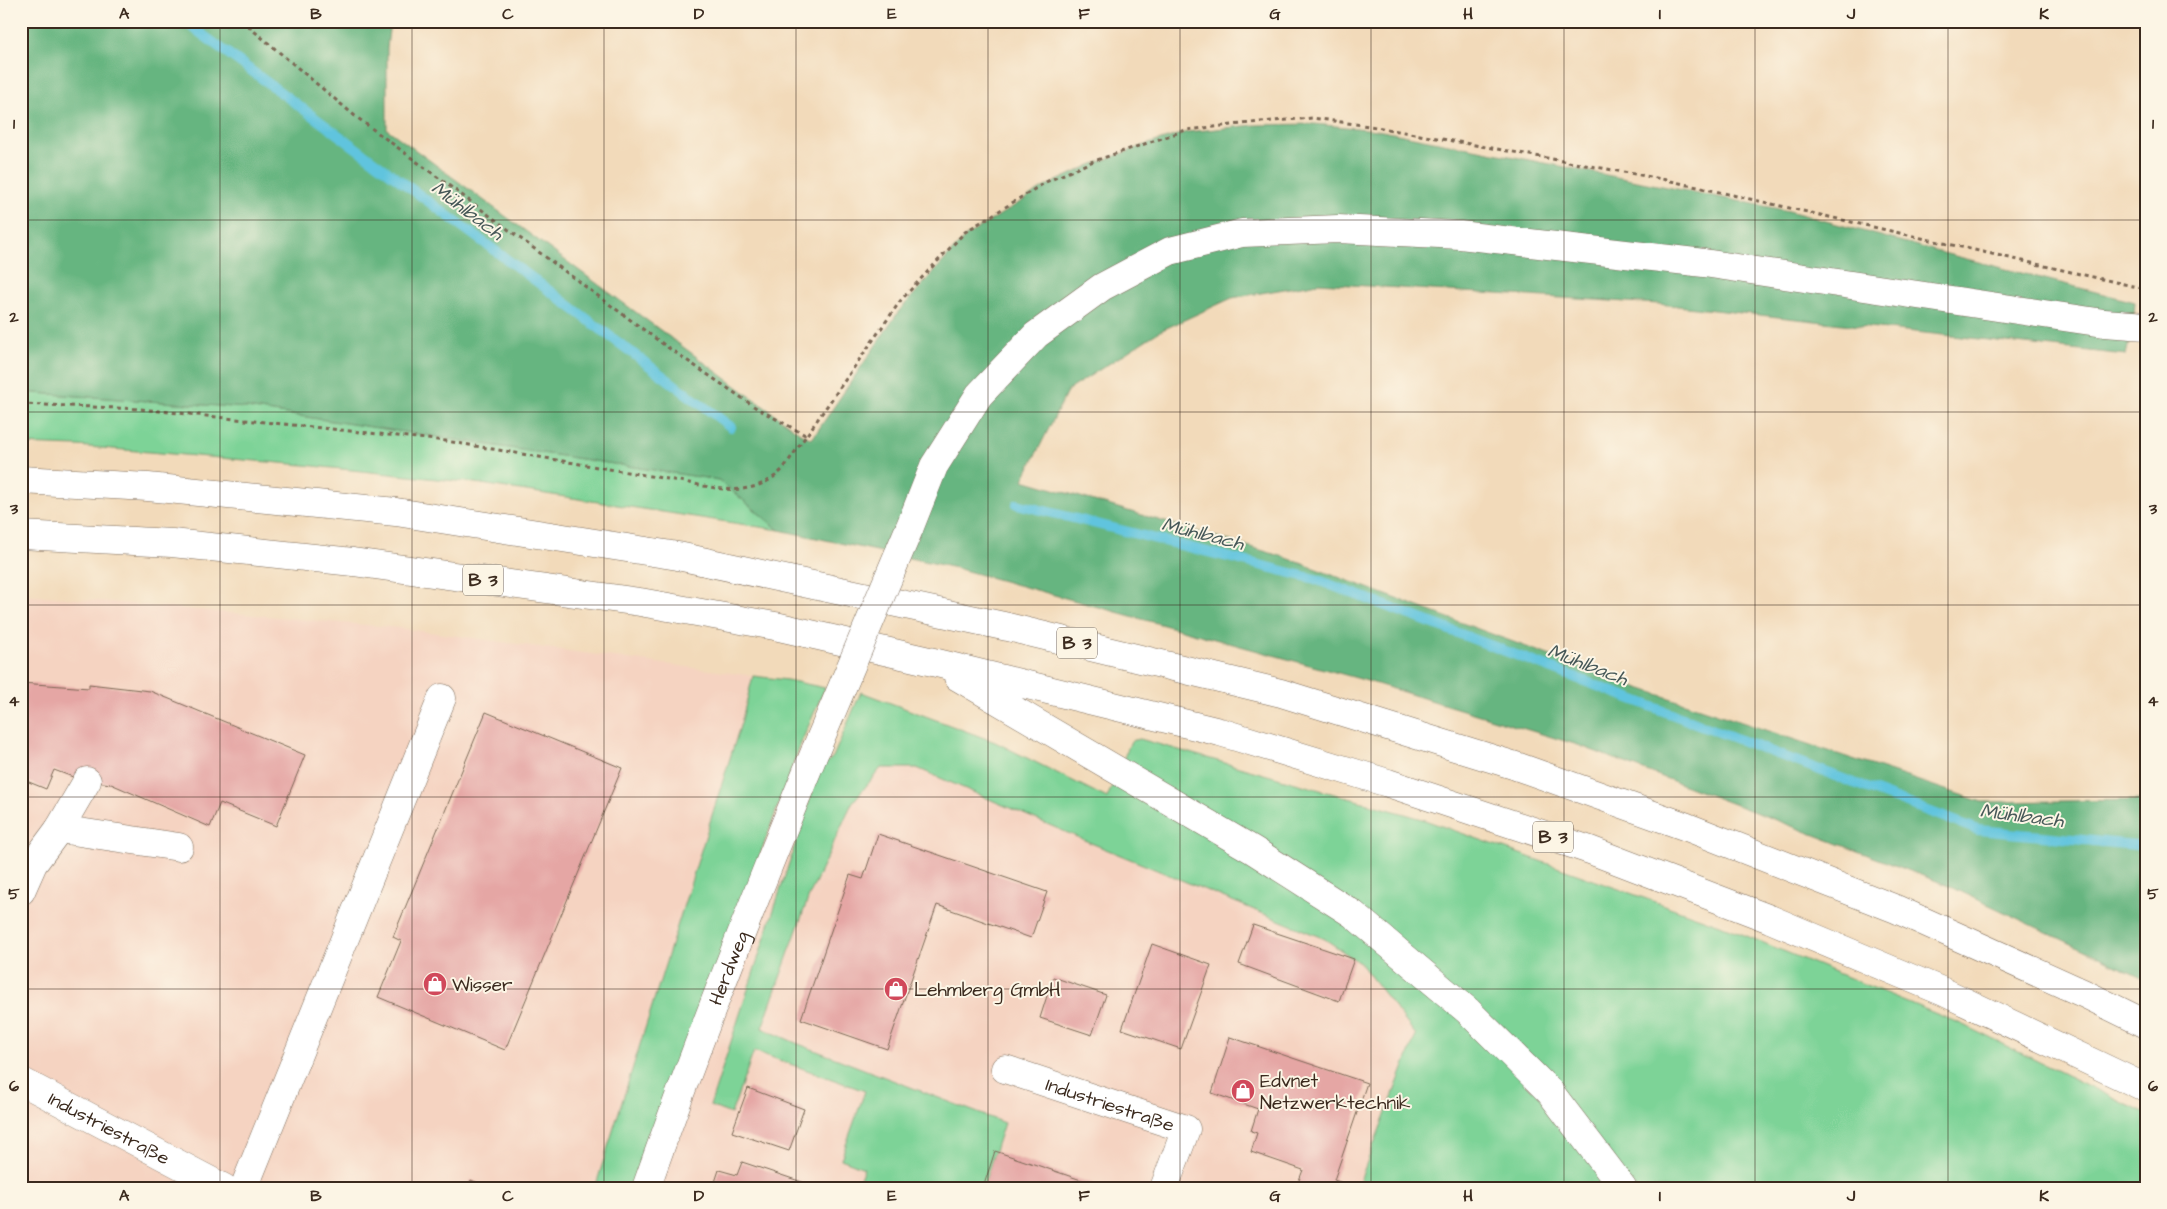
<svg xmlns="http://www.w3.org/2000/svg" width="2167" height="1209" viewBox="0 0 2167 1209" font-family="'Architects Daughter',sans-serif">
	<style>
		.built { fill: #f5d3c1 }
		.green { fill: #7dd397; stroke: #5c7e5a }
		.forest { fill: #66b580; stroke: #50704f }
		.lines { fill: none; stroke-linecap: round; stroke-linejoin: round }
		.stream { stroke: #60c4de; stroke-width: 10 }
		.building { fill: #e5a6a4 }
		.minor-casing { stroke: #7b6855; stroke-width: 29 }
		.highway-casing { stroke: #7b6855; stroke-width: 29 }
		.path { stroke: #7b6855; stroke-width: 3; stroke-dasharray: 4 4; stroke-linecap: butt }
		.minor { stroke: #fff; stroke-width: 28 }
		.highway { stroke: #fff; stroke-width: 28 }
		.minor-bridge-casing { stroke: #7b6855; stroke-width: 29; stroke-linecap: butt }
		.minor-bridge { stroke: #fff; stroke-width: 28 }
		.grid { fill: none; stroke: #3b2a1e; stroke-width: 1; stroke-opacity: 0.55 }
		.labels { text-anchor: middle; stroke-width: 4; stroke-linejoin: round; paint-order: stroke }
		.shield { fill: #fcf5e5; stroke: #75675a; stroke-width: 1 }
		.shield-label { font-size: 18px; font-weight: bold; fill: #3b2a1e }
		.street-label { font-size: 19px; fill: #3b2a1e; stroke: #fcf5e5 }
		.poi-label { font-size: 19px; fill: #3b2a1e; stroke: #fcf5e5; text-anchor: start }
		.water-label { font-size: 20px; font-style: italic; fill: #465858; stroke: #fcf5e5 }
		.neatline { fill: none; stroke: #3b2a1e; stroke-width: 2 }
		.grid-label { font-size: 16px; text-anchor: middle; font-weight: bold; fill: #3b2a1e }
	</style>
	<rect width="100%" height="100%" fill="#fcf5e5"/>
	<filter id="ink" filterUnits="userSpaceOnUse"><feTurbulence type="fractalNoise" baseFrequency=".02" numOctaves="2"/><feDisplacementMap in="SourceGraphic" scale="10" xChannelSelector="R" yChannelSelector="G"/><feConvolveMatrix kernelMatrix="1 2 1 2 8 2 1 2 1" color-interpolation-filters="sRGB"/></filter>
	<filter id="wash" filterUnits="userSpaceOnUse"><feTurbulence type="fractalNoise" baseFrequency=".0096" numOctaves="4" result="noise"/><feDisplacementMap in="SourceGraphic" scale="20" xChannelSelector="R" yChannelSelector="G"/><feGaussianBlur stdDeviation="1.12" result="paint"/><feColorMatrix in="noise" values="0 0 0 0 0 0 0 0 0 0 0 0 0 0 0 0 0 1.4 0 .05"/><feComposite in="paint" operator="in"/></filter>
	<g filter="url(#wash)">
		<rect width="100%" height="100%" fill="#f2daba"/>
		<path class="built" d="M21 594 399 628 753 676 741 723 595 1188H21Z
			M801 743 833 757 820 768 710 1106 731 1114 809 896 852 803 881 768H917L1091 843 1325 939 1361 964 1535 1188H638Z"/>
		<path class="green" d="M21 392 247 408 719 480 779 530 475 483 304 465 77 446 21 444Z
			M753 676 787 680 825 688 801 743 638 1188H595L741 723Z
			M861 692 995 742 1107 798 1131 741 1140 739 1419 818 1720 925 1961 1024 2146 1114V1188H1357L1416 1035 1361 964 1325 939 1091 843 917 768H881L852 803 809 896 762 1028 796 1043 1004 1123 983 1188H862L857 1186 864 1168 841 1159 865 1091 754 1051 731 1114 710 1106 820 768 833 757Z"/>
		<path class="forest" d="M21 21H390L387 48V129L800 433 812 439 899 311 966 236 1046 186 1091 165 1148 144 1187 132 1255 125 1314 124 1377 130 1789 211 1943 253 2135 302 2133 325 2126 355 1659 304 1319 283 1232 298 1160 331 1068 390 1023 480 1284 557 1621 682 1982 802 2146 800V979L1947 885 1578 745 1364 680 956 568 779 530 719 480 247 408 21 392Z"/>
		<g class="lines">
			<path class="stream" d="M184 21 551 292 731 427
				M1017 504 1315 579 1978 830 2146 846"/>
		</g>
		<g id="blocks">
			<path class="building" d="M21 683 89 688V684L150 691 305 755 276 826 220 803 210 827 111 784 81 780 54 770 46 789 24 780 21 785Z
				M486 712 622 768 505 1050 378 997 401 941 393 937Z
				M878 834 1047 892 1031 938 937 905 887 1049 801 1019 850 875 863 879Z
				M1253 925 1354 959 1339 1001 1239 964Z
				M1152 944 1211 965 1181 1049 1122 1029Z
				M1053 977 1106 995 1092 1035 1040 1018Z
				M1230 1037 1367 1083 1334 1180 1346 1184 1345 1188H1296L1303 1170 1251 1152 1257 1133 1251 1131 1258 1109 1212 1093Z
				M748 1088 804 1109 789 1151 732 1132Z
				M995 1151 1102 1187V1188H983Z
				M742 1162 811 1185 810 1188H710L711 1184 718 1187 719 1184 715 1182 719 1170 737 1175Z
				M471 1180 490 1188H468Z"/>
		</g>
	</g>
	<g filter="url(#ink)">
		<use href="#blocks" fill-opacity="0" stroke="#7b6855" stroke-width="1"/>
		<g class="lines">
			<g class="minor-casing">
				<g id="minor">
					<path d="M909 529 934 466 979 395 1036 335 1102 287 1170 251 1242 233 1338 229 1460 235 1704 263 2104 323 2146 326"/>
					<path d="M59 829 179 847"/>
					<path d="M21 891 33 864 59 829 87 781"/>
					<path id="s1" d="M1005 1069 1186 1129 1164 1188"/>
					<path id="s2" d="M21 1081 224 1188"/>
					<path d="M244 1188 442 698"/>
					<path id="s3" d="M646 1188C698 1040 756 894 816 749"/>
				</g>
			</g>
			<g class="highway-casing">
				<path id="highway" d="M21 480 148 487 396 512 678 556 1008 627 1281 693 1516 766 1687 827 1896 909 2085 994 2146 1024
					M21 535 172 543 353 562 640 602 775 626 933 662 1220 732 1388 783 1590 850 1770 919 1944 992 2146 1088
					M958 677 1253 850 1353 914 1468 1011 1550 1092 1623 1188"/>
			</g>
			<path class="path" d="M242 21 355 116 663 344 758 409 807 436
				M21 404 140 409 446 441 685 482C722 490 754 498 783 469L901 300 965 232 1046 182 1091 162 1186 130 1260 122 1313 118 1376 127 1662 179 2146 289"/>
			<use href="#minor" class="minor"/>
			<use href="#highway" class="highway"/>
			<g class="minor-bridge-casing">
				<path id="minor-bridge" d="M816 749 909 529"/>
			</g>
			<use href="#minor-bridge" class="minor-bridge"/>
		</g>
	</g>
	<path class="grid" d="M220 21V1188M412 21V1188M604 21V1188M796 21V1188M988 21V1188M1180 21V1188M1371 21V1188M1564 21V1188M1755 21V1188M1948 21V1188M21 220H2146M21 412H2146M21 605H2146M21 797H2146M21 989H2146"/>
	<defs>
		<g id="shop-disc" transform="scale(1.25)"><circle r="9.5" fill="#d1495b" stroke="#fcf5e5"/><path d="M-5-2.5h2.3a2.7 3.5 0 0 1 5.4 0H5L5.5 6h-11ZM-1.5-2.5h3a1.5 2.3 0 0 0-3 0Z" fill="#fff"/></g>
	</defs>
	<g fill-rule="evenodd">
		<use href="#shop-disc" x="435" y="984"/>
		<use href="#shop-disc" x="896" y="989"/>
		<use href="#shop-disc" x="1243" y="1091"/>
	</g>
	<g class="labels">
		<g class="shield">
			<rect x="463" y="564.5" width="40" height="31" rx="4"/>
			<rect x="1057" y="627.5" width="40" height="31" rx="4"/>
			<rect x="1533" y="821.5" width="40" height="31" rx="4"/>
		</g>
		<g class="shield-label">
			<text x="483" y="586">B 3</text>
			<text x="1077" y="649">B 3</text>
			<text x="1553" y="843">B 3</text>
		</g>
		<g class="street-label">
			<text dy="7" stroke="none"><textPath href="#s3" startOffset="235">Herdweg</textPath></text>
			<text dy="7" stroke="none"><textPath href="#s1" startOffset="111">Industriestraße</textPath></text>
			<text dy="7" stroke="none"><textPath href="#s2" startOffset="100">Industriestraße</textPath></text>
		</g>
		<g class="poi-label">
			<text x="452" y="991">Wisser</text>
			<text x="914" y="996">Lehmberg GmbH</text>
			<text x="1260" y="1087">Edvnet<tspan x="1260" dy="22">Netzwerktechnik</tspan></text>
		</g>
		<g class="water-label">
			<text transform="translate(468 210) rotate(37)" y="7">Mühlbach</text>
			<text transform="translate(1203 533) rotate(14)" y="7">Mühlbach</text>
			<text transform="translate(1588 664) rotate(21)" y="7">Mühlbach</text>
			<text transform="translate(2022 815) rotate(7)" y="7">Mühlbach</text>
		</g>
	</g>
	<rect width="2167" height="1209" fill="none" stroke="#fcf5e5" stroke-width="55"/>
	<rect x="28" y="28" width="2112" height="1154" class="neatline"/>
	<g class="grid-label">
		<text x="124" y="19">A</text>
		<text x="316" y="19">B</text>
		<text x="508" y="19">C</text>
		<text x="699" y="19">D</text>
		<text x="892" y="19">E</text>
		<text x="1084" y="19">F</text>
		<text x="1275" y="19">G</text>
		<text x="1468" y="19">H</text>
		<text x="1660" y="19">I</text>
		<text x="1851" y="19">J</text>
		<text x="2044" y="19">K</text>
		<text x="14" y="129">1</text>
		<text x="2153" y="129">1</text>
		<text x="14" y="322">2</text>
		<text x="2153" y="322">2</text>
		<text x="14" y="514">3</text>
		<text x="2153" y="514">3</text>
		<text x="14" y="706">4</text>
		<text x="2153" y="706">4</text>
		<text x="14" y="899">5</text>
		<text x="2153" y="899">5</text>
		<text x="14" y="1091">6</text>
		<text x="2153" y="1091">6</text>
		<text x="124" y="1201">A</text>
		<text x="316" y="1201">B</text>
		<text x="508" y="1201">C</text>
		<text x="699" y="1201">D</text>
		<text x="892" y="1201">E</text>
		<text x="1084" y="1201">F</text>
		<text x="1275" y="1201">G</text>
		<text x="1468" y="1201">H</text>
		<text x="1660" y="1201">I</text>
		<text x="1851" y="1201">J</text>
		<text x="2044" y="1201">K</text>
	</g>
</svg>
